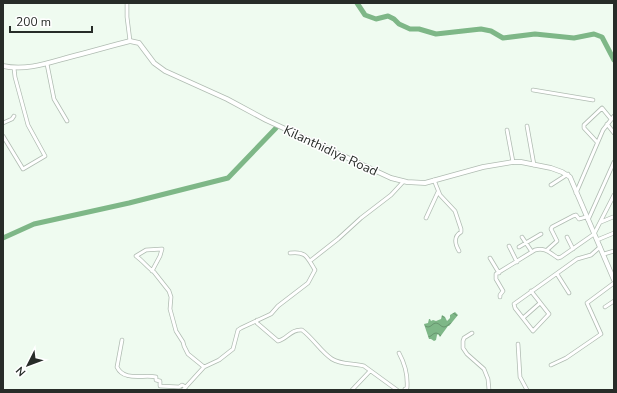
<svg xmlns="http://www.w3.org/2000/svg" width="617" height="393" viewBox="0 0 617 393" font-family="'Nunito Sans',sans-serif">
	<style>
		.water { fill: url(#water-waves) }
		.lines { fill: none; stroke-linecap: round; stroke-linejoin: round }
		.river { stroke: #7eb787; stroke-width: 5 }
		.street-casing { stroke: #b0bcb2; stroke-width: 4.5 }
		.secondary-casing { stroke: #b0bcb2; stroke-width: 5.5 }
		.street { stroke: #fff; stroke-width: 3 }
		.secondary { stroke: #fff; stroke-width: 4 }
		.labels { text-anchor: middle; stroke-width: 3; stroke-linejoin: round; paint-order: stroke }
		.street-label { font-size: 13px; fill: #272c28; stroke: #fff }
	</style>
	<defs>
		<pattern id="water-waves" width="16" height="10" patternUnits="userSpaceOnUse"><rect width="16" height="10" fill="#7eb787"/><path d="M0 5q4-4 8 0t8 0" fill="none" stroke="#67956e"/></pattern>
	</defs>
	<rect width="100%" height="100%" fill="#effbf0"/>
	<path class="water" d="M455 312 458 315 449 326H448L440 337 438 334 437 335 436 340 434 341 431 339H429L424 324 428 323 429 319H430L431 321 433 320 436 321 441 319 442 315 445 317 447 321 450 318V315Z"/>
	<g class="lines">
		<path class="river" d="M357 3 365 15 376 19 388 16 394 19 399 24 410 29H419L436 34 481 29 491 31 503 38 535 34 574 38 594 34 602 37 614 60
			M3 238 34 224 129 203 228 178 276 128"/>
		<g class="street-casing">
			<path id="street" d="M127 3V17L130 41
				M47 64 54 99 67 121
				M533 90 593 100
				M3 123 12 119 14 116
				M607 124 614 133
				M527 126 534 165
				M507 130 513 162
				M3 136 23 169 45 156 28 125 15 77 14 68
				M597 142 584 128V125L602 108 611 119
				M434 180 440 195 455 211 461 229V232C453 237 455 244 459 251
				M551 185 568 174
				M576 193 603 130 614 116
				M426 218 438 192
				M588 220 614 162
				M601 222 613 217
				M522 237 532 252
				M567 237 573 249
				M597 240 614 233
				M509 246 517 262
				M519 247 541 234
				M547 250 557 241 551 229 552 227 573 216 576 215 579 219 586 217
				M604 254 614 251
				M490 258 499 273
				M310 261 338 239 361 218 391 195 403 182
				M152 271 160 256 162 249 146 250 136 256C143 261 147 267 154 272L169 291 171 297 170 309 176 331 183 342 184 346 188 354 204 367
				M557 274 569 293
				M531 291 549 314 533 331 515 308 514 304 577 259 591 255 600 247
				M500 297V295L503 291 496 279V274L535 250C545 247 550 253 558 258L561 257 594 234 614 195
				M605 307 614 301
				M523 318 540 303
				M257 320V323L278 341C287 339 291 329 302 330 313 338 321 352 332 359 341 365 354 363 364 366L397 390
				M472 333 464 338 463 341V348L467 354 484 369 488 379 489 390
				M122 340 117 367C124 382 144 374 156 377V380L160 381V386L179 387 182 385 186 387
				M518 344 520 377 527 390
				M399 353C405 364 408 375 407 388L405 389
				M551 365 566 358 601 334 587 303 614 283
				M183 390 204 367 219 360 233 349 238 330 241 328 271 314 278 306 308 283 315 270C307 257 306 251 290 253
				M352 390 370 371"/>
		</g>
		<g class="secondary-casing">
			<path id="secondary" d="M3 66C26 71 48 63 70 57 90 52 110 46 130 41L139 43 154 63 165 71 227 99 266 120 391 178 407 182 425 183 483 167 513 162H521L551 168 562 172 570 177 614 280"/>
		</g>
		<use href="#street" class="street"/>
		<use href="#secondary" class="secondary"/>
	</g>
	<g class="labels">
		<g class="street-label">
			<text transform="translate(331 150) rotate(25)" y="5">Kilanthidiya Road</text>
		</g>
	</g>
	<rect width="617" height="393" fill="none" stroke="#272c28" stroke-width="8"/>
	<g transform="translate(28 365) rotate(228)" stroke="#ffffff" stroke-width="3" paint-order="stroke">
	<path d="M0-3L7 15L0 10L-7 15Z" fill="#272c28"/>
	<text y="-6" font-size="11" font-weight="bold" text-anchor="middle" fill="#272c28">N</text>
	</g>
	<path d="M10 26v6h82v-6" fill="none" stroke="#272c28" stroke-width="2"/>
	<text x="16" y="26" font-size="12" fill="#272c28" stroke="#ffffff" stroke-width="3" paint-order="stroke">200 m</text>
</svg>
